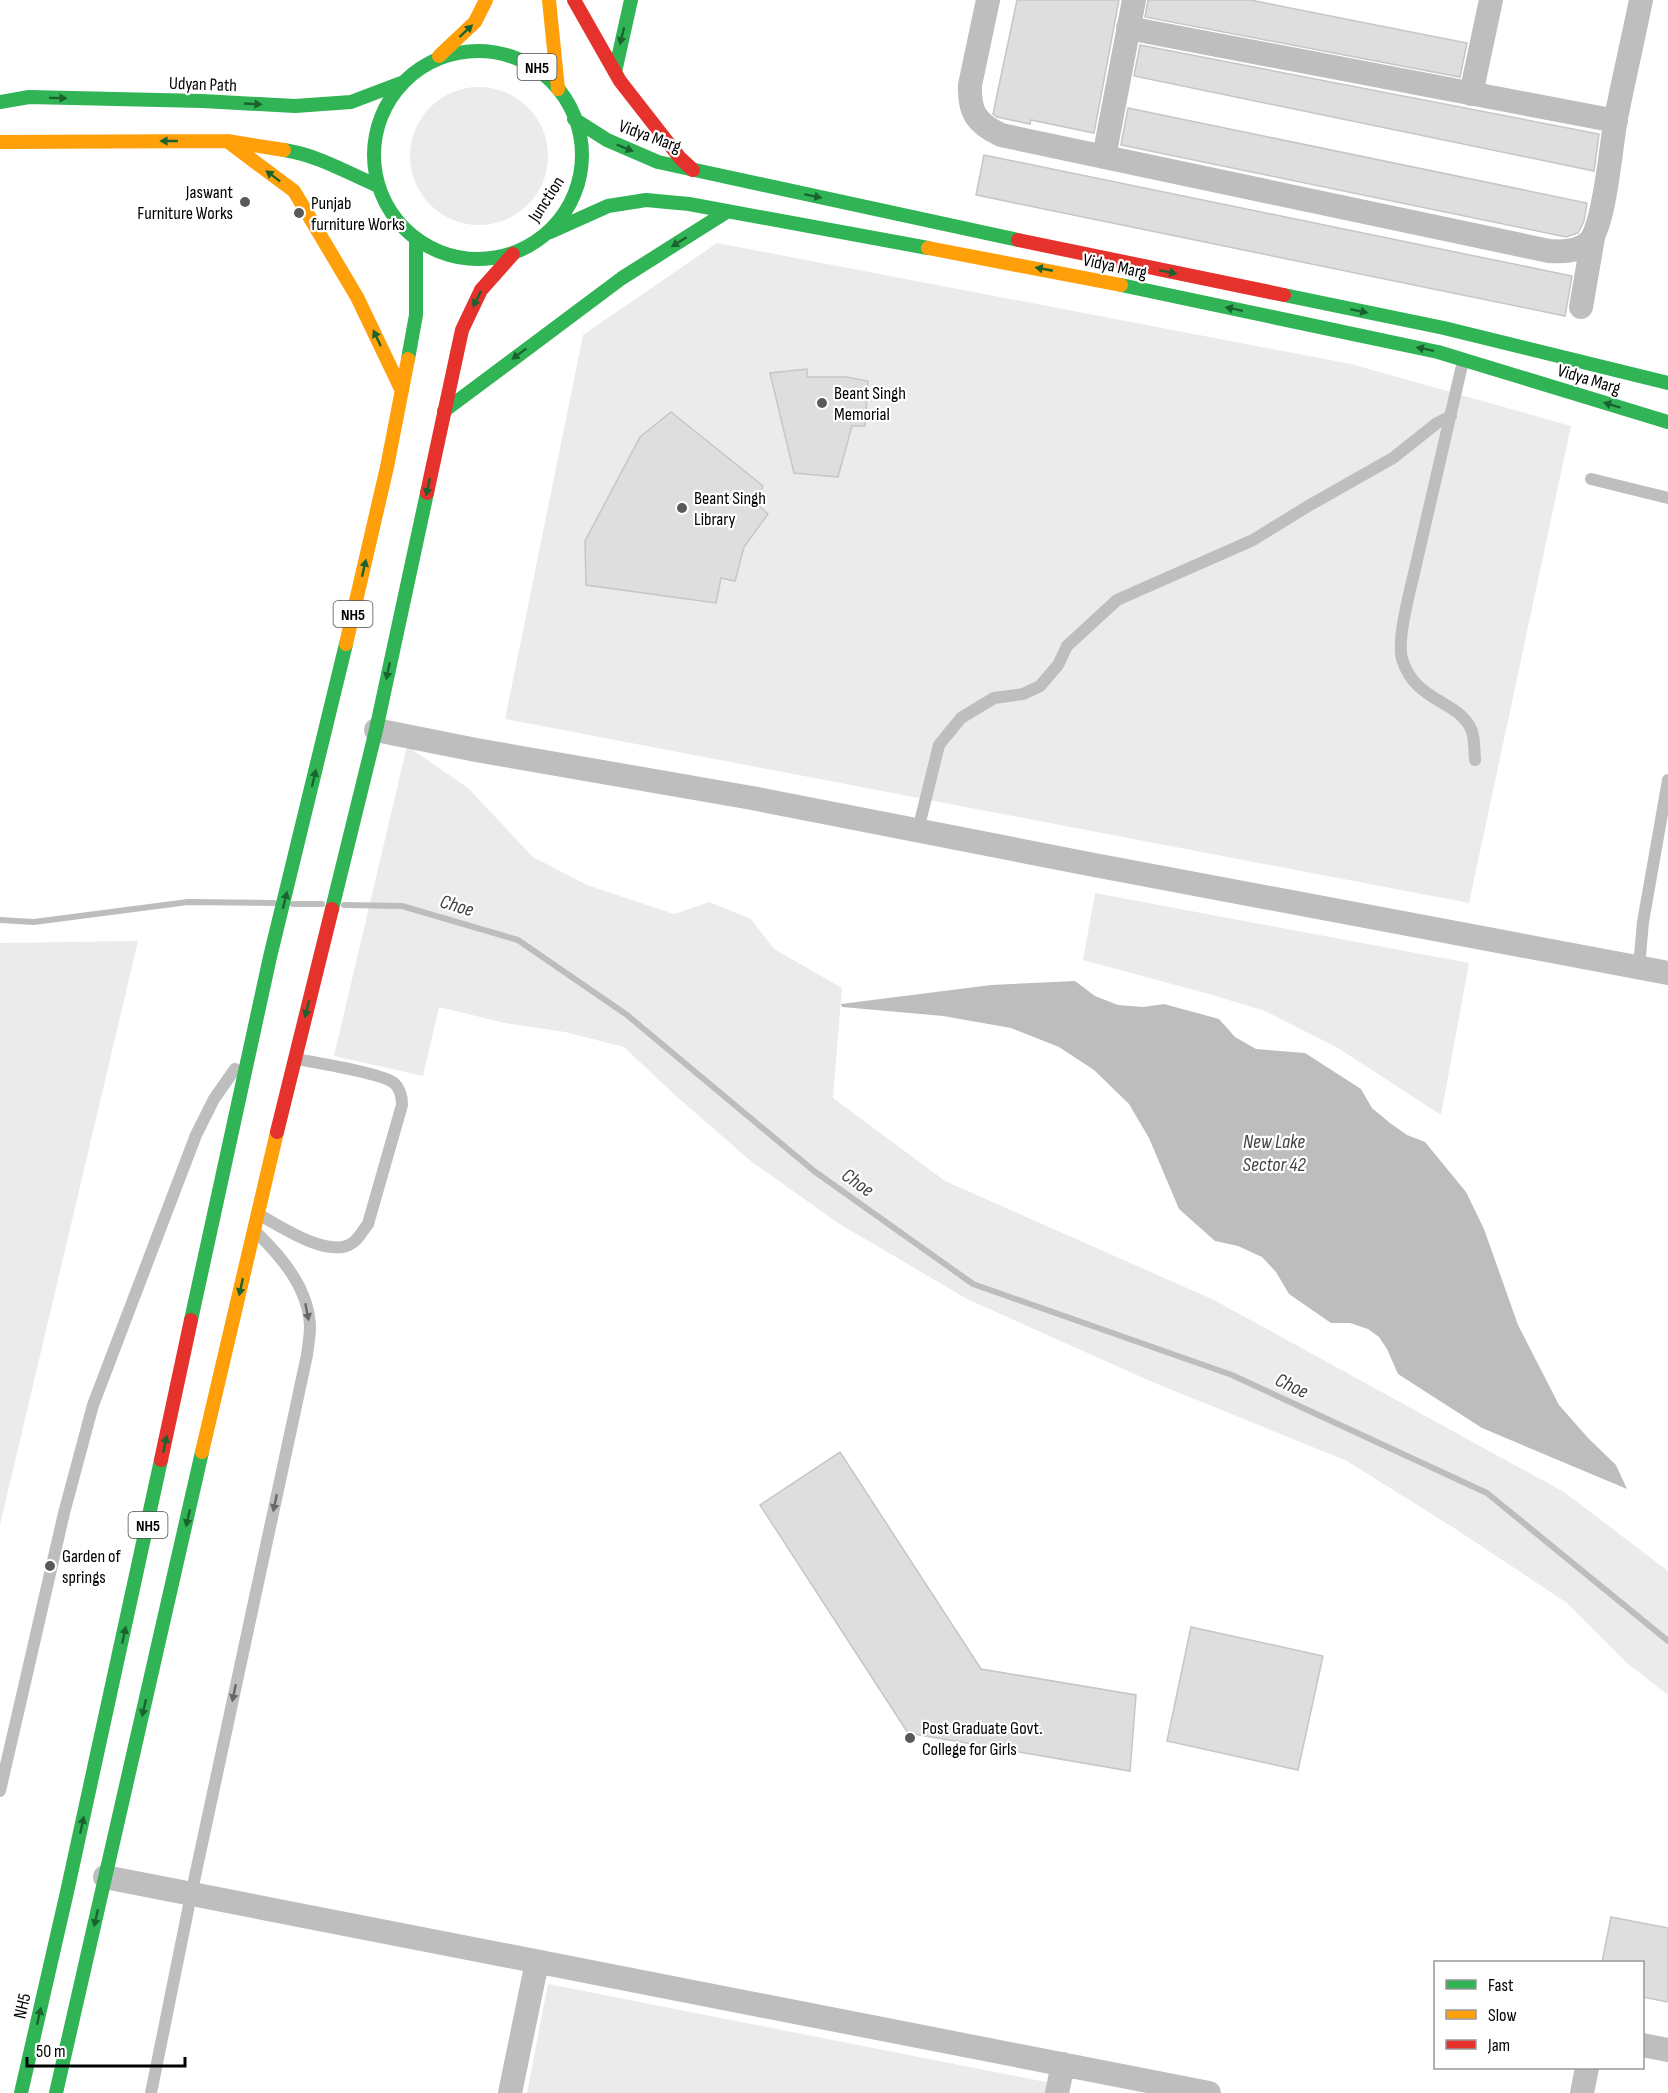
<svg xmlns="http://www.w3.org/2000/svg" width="1668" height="2093" viewBox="0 0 1668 2093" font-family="'Sofia Sans Condensed',sans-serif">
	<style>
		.green { fill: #ebebeb }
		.water { fill: #bdbdbd }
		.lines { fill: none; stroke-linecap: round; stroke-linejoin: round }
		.stream { stroke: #bdbdbd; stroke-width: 6 }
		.building { fill: #dedede; stroke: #c6c6c6; stroke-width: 1.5 }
		.lane { stroke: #bebebe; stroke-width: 12 }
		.street { stroke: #bebebe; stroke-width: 24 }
		.fast { stroke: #30b455; stroke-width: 14 }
		.slow { stroke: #ff9f0a; stroke-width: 14 }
		.jam { stroke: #e5322d; stroke-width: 14 }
		.oneway { fill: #1a632f }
		.oneway2 { fill: #686868 }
		.poi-dot { fill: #595959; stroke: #fff; stroke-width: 2 }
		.labels { text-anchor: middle; stroke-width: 4.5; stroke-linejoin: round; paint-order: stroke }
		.shield { fill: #fff; stroke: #4c4c4c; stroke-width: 1.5 }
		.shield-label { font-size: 16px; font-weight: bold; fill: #000 }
		.street-label { font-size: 18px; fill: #000; stroke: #fff }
		.poi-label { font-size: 18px; fill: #000; stroke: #fff; text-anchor: start }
		.water-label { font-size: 20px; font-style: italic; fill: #424242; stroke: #fff }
	</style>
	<rect width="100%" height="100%" fill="#fff"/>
	<path class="green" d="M410 156a69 69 0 1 1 138 0a69 69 0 1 1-138 0Z
		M717 243 1351 364 1571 426 1469 903 505 719 583 335Z
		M407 746 468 788 533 857 587 885 674 914 709 902 751 919 774 949 842 988 833 1098 945 1181 1214 1300 1564 1492 1668 1571V1695L1627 1663 1567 1603 1454 1528 1347 1461 1150 1381 967 1299 838 1223 752 1162 677 1097 624 1047 565 1032 505 1023 439 1007 423 1076 334 1056Z
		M1095 893 1469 963 1441 1115 1338 1048 1265 1011 1209 994 1083 960Z
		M138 941 0 1525V943Z
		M548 1984 1051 2083 1049 2093H527Z"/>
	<path class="water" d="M1075 981 1095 996 1118 1005 1143 1007 1164 1004 1219 1019 1235 1037 1256 1049 1305 1053 1361 1089 1372 1108 1390 1123 1407 1135 1425 1142 1466 1192 1484 1229 1518 1325 1559 1405 1589 1439 1616 1465 1627 1489 1482 1428 1398 1374 1387 1349 1379 1337 1368 1329 1350 1323H1331L1289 1294 1276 1272 1262 1257 1238 1246 1215 1241 1179 1209 1149 1138 1129 1104 1094 1070 1059 1047 1011 1028 943 1016 842 1007 841 1004 991 985Z"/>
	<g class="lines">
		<path class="stream" d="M293 904H322
			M344 905 402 906 518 940 627 1015 814 1171 973 1284 1232 1375 1487 1493 1668 1641
			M0 920 34 922 188 902 274 903"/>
	</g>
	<path class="building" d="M1017 0H1119L1094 133 1031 120 1030 124 997 117 993 114Z
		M1148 0H1250L1467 43 1460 77 1145 17Z
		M1140 45 1599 134 1594 171 1134 76Z
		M1128 108 1587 203 1584 221 1578 233 1566 237 1121 145Z
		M984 155 1572 276 1565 316 976 195Z
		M807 369V377H846L868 381 865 426H852L838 477 794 473 770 373Z
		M671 412 763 486 756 503 768 514 744 547 735 581 721 578 716 603 586 585 585 541 640 437Z
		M840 1452 981 1669 1136 1695 1130 1771 908 1733 760 1505Z
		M1191 1627 1323 1656 1298 1770 1167 1741Z
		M1611 1917 1668 1928V2002L1642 1997V1962H1602Z"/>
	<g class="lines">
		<path class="lane" d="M1463 361C1448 426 1433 491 1418 556 1413 580 1396 638 1402 659 1415 702 1458 700 1471 729 1475 737 1474 750 1475 760
			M1591 479 1668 498
			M918 830 939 745 961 718 994 698 1023 694 1040 686 1058 665 1067 646 1117 600 1253 540 1310 505 1393 458 1437 423 1451 416
			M1639 967 1643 922 1668 780
			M258 1214C280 1226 324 1256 349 1245 358 1241 362 1231 368 1224L402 1105C402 1097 401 1089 394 1083 382 1073 316 1063 297 1059
			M0 1791 64 1513 93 1405 196 1135 214 1099 235 1069
			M151 2093 191 1895 307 1355C308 1346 310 1336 310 1327 309 1289 282 1257 256 1232"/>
		<path class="street" d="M988 0 970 85C969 112 976 123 1001 135L1549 251C1562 252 1578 252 1588 243 1605 228 1611 143 1616 118 1624 78 1633 39 1641 0
			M1128 28 1616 121
			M1471 94 1491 0
			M1104 157 1134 0
			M1581 307 1593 238
			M376 730 476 750 752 798 1089 864 1668 973
			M105 1877 1209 2093
			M1642 2045 1668 2050
			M510 2093 537 1962
			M1057 2093 1063 2064
			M1582 2093 1587 2068"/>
		<path class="fast" d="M374 155a104 104 0 1 1 208 0a104 104 0 1 1-208 0Z
			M615 72 631 0
			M0 102 29 97 202 101 295 106 351 102 401 83
			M574 119 607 140 658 162 1018 240
			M284 150C317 155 346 172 376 185
			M550 232 608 206 646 200 689 204 928 248
			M1121 285 1438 352 1668 422
			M1284 295 1444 328 1668 383
			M408 359 416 315V239
			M444 411 622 278 728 211
			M332 909 376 730 427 493
			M191 1320 270 957 346 644
			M21 2093 67 1892 161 1460
			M56 2093 202 1452"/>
		<path class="slow" d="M549 0 558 89
			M439 56 475 22 486 0
			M227 141 294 191 357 297 402 391
			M0 142 227 141 284 150
			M928 248 1121 285
			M346 644 387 467 408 359
			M202 1452 277 1132"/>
		<path class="jam" d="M574 0 620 81 680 158 693 170
			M1018 240 1284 295
			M427 493 462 330 481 290 513 254
			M277 1132 332 909
			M161 1460 191 1320"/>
	</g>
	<defs><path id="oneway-solid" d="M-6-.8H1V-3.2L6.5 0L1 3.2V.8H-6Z" transform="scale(1.5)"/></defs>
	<g class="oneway">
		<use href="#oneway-solid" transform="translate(466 31) rotate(-43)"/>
		<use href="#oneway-solid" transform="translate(622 36) rotate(104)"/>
		<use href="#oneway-solid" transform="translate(58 98) rotate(1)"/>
		<use href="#oneway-solid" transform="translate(253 104) rotate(3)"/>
		<use href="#oneway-solid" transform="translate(169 141) rotate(180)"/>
		<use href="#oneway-solid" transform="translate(625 148) rotate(23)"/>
		<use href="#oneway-solid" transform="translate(273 176) rotate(-143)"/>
		<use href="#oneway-solid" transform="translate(813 196) rotate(12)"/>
		<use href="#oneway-solid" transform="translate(679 242) rotate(148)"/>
		<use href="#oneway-solid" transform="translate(1044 269) rotate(-169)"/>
		<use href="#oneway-solid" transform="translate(1168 272) rotate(12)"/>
		<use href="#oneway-solid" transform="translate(477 299) rotate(117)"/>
		<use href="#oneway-solid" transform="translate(1234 309) rotate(-168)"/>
		<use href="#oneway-solid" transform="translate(1359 311) rotate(12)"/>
		<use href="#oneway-solid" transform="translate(377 338) rotate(-115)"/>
		<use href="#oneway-solid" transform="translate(1425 349) rotate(-168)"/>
		<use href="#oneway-solid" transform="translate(519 354) rotate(143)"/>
		<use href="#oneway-solid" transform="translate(1612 405) rotate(-163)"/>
		<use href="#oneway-solid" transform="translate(428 487) rotate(102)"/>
		<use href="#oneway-solid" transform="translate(364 568) rotate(-77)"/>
		<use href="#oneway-solid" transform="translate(388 671) rotate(102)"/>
		<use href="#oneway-solid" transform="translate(314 778) rotate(-77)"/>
		<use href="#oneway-solid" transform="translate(285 900) rotate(-76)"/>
		<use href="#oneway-solid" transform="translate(307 1009) rotate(104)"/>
		<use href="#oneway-solid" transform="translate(241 1287) rotate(102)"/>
		<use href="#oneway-solid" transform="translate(165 1444) rotate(-78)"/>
		<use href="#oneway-solid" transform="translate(188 1518) rotate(103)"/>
		<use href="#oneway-solid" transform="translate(124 1635) rotate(-78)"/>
		<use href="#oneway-solid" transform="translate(144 1708) rotate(103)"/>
		<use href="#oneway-solid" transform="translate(82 1825) rotate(-78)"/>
		<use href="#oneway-solid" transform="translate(96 1918) rotate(103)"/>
		<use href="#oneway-solid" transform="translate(39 2016) rotate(-77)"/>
	</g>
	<g class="oneway2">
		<use href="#oneway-solid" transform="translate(307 1312) rotate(79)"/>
		<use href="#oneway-solid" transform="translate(275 1503) rotate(102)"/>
		<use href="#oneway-solid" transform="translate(234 1693) rotate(102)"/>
	</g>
	<g class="poi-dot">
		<circle cx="245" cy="202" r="6"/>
		<circle cx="299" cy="213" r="6"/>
		<circle cx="822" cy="403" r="6"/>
		<circle cx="682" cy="508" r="6"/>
		<circle cx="50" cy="1566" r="6"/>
		<circle cx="910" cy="1738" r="6"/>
	</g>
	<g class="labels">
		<g class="shield">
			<rect x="517.5" y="54" width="39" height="26" rx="4.5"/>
			<rect x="333.5" y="601" width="39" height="26" rx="4.5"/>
			<rect x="128.5" y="1512" width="39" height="26" rx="4.5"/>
		</g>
		<g class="shield-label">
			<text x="537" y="73">NH5</text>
			<text x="353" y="620">NH5</text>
			<text x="148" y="1531">NH5</text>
		</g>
		<g class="street-label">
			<text transform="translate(203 84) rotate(2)" y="6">Udyan Path</text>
			<text transform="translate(650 136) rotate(20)" y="6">Vidya Marg</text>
			<text transform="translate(546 199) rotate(-57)" y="6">Junction</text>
			<text transform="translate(1115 266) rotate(12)" y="6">Vidya Marg</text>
			<text transform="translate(1589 379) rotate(17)" y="6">Vidya Marg</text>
			<text transform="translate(22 2006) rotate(-77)" y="6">NH5</text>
		</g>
		<g class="poi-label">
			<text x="233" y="198" text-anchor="end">Jaswant<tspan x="233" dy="21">Furniture Works</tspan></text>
			<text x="311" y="209">Punjab<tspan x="311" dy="21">furniture Works</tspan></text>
			<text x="834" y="399">Beant Singh<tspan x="834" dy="21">Memorial</tspan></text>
			<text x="694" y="504">Beant Singh<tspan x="694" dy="21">Library</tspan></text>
			<text x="62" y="1562">Garden of<tspan x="62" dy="21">springs</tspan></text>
			<text x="922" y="1734">Post Graduate Govt.<tspan x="922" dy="21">College for Girls</tspan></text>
		</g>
		<g class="water-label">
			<text transform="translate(457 905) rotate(17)" y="7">Choe</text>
			<text x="1274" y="1148">New Lake<tspan x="1274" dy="23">Sector 42</tspan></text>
			<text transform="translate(858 1182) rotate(35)" y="7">Choe</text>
			<text transform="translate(1292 1385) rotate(25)" y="7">Choe</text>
		</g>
	</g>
	<rect x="1434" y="1961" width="210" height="108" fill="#ffffff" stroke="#999999" stroke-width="1.5"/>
	<rect x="1446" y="1980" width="30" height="9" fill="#30b455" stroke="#999999" stroke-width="1.5"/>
	<text x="1488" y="1991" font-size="18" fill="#000000">Fast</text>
	<rect x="1446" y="2010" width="30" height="9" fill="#ff9f0a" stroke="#999999" stroke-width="1.5"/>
	<text x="1488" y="2021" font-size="18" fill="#000000">Slow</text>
	<rect x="1446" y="2040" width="30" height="9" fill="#e5322d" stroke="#999999" stroke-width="1.5"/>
	<text x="1488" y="2051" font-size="18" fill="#000000">Jam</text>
	<path d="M27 2057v9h158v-9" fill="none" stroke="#000000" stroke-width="3"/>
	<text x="36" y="2057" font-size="18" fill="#000000" stroke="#ffffff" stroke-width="4.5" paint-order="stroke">50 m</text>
</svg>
